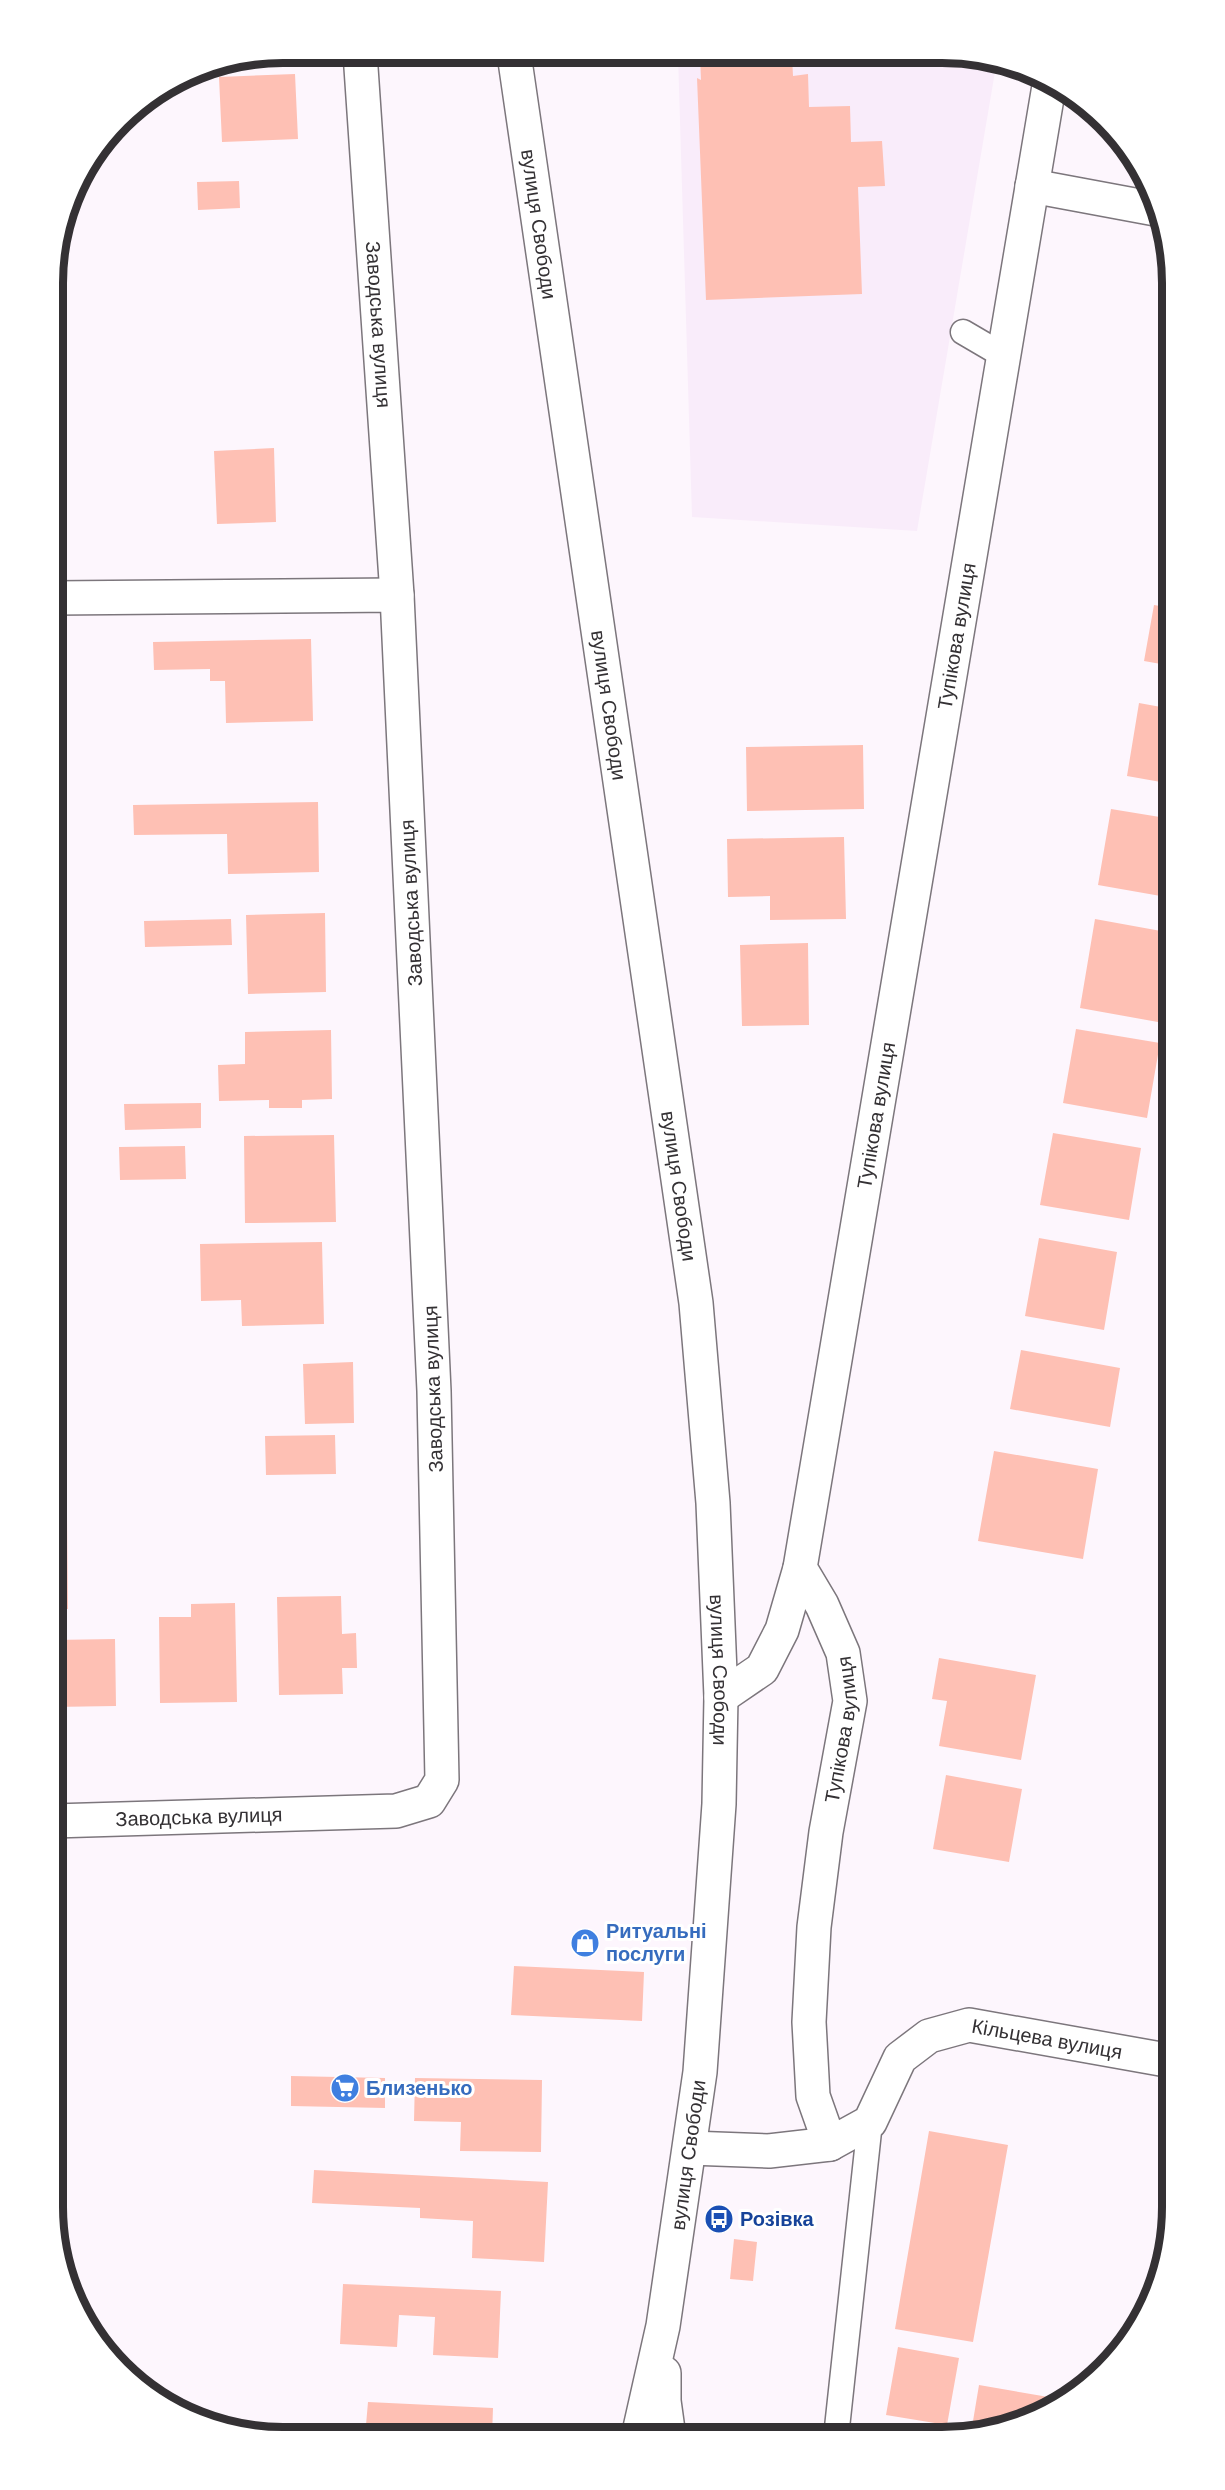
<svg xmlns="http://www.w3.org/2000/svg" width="1225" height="2490" viewBox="0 0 1225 2490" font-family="Helvetica,sans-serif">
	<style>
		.built { fill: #f9ecfa }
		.building { fill: #fec0b4 }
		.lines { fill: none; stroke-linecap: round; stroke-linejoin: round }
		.service-casing { stroke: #7c767c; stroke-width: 27 }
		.minor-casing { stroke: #7c767c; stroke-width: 36 }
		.secondary-casing { stroke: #7c767c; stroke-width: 36 }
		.service { stroke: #fff; stroke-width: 24 }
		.minor { stroke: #fff; stroke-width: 33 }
		.secondary { stroke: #fff; stroke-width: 33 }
		.labels { text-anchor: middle; stroke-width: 6; stroke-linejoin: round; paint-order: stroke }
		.street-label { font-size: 20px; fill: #343134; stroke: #fff }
		.shop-label { font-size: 20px; font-weight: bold; fill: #366cbe; stroke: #fff; text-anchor: start }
		.transit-label { font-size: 20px; font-weight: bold; fill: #164399; stroke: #fff; text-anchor: start }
		.rim { fill: none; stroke: #343134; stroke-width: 8 }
	</style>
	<rect width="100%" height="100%" fill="#fdf6fd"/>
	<path class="built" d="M678 55 987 57 997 60 917 531 692 517Z"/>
	<path class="building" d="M700 55 792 56 793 76 808 74 809 107 850 106 851 142 882 141 885 186 858 187 862 294 706 300 697 78 701 80Z
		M295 74 298 139 222 142 219 77Z
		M1100 117 1118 137 1097 133Z
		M239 181 240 208 198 210 197 182Z
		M53 444H55L58 523H53Z
		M274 448 276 522 217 524 214 451Z
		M1171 508H1172V557L1163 555Z
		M1154 605 1172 608V666L1144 661Z
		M311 639 313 721 226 723 225 681H210V669L154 670 153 642Z
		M1139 703 1172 709V784L1127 776Z
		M863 745 864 809 747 811 746 747Z
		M318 802 319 872 228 874 227 834 134 835 133 805Z
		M1111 809 1172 819V898L1098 885Z
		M844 837 846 919 770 920V896L728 897 727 839Z
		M325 913 326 992 248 994 246 915Z
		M231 919 232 945 145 947 144 921Z
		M1095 919 1172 933V1004L1169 1024 1080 1008Z
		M808 943 809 1025 742 1026 740 945Z
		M1076 1029 1160 1043 1147 1118 1063 1103Z
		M331 1030 332 1099 302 1100V1108H269V1100L219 1101 218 1065 245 1064V1032Z
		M201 1103V1128L125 1130 124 1104Z
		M1053 1133 1141 1148 1129 1220 1040 1205Z
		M334 1135 336 1222 245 1223 244 1136Z
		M185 1146 186 1179 120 1180 119 1147Z
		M1039 1238 1117 1252 1104 1330 1025 1316Z
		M322 1242 324 1324 242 1326 241 1300 201 1301 200 1244Z
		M1021 1350 1120 1368 1110 1427 1010 1409Z
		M353 1362 354 1423 305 1424 303 1364Z
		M335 1435 336 1474 266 1475 265 1436Z
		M994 1451 1098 1469 1083 1559 978 1541Z
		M53 1515H67L68 1609H53Z
		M341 1596 342 1634 356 1633 357 1668H342L343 1694 279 1695 277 1597Z
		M235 1603 237 1702 160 1703 159 1617H191V1604Z
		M115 1639 116 1706 53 1707V1640Z
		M939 1658 1036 1675 1021 1760 939 1746 947 1701 932 1699Z
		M946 1775 1022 1789 1009 1862 933 1849Z
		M514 1966 644 1972 642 2021 511 2015Z
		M291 2076 385 2078V2108L291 2106Z
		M415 2078 542 2080 541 2152 460 2151 461 2122 414 2121Z
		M929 2131 1008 2145 973 2342 895 2329Z
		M314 2170 548 2182 544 2262 472 2258 473 2221 420 2218V2208L312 2203Z
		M734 2239 757 2242 753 2281 730 2279Z
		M343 2284 501 2291 498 2358 433 2355 435 2317 399 2315 397 2347 340 2344Z
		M898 2347 959 2358 947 2425 886 2415Z
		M979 2385 1066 2400 1016 2425 988 2430 972 2427Z
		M368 2402 493 2408 492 2436H432V2429L366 2425Z"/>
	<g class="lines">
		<g class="service-casing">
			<path id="service" d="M963 332 1004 356
				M836 2437 870 2122"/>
		</g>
		<g class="minor-casing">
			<g id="minor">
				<path id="s1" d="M360 53 397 595"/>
				<path d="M1032 186 1161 210"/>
				<path id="s2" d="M53 1821 396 1811 429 1801 442 1780 434 1391 397 595 53 598"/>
				<path id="s3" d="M830 2144 813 2096 809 2022 814 1927 826 1832 850 1701 843 1653 822 1605 800 1568 1050 80"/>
				<path id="s4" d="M690 2148 769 2151 830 2144 870 2122 900 2058 929 2036 969 2025 1172 2061"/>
			</g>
		</g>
		<g class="secondary-casing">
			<g id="secondary">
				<path id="s5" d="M514 54 696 1303 713 1503 721 1697 719 1804 700 2072 663 2326 638 2437"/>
				<path d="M721 1697 762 1669 782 1630 800 1568"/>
				<path d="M664 2373V2401L669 2437"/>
			</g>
		</g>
		<use href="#service" class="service"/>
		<use href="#minor" class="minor"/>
		<use href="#secondary" class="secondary"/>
	</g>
	<defs>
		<g id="shop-disc" transform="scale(1.5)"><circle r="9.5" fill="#3f7fe0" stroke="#fff"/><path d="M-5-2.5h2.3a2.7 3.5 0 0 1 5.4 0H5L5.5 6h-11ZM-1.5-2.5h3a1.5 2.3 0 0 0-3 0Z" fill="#fff"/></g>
		<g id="supermarket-disc" transform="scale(1.5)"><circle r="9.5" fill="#3f7fe0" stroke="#fff"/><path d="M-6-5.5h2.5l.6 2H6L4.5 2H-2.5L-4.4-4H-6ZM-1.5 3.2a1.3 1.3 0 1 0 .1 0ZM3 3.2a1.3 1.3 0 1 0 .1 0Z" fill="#fff"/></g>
		<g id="bus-disc" transform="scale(1.5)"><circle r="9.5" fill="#1a4fb4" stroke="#fff"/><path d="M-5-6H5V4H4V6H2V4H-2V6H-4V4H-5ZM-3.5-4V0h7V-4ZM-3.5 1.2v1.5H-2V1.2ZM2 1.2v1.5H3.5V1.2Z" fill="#fff"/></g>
	</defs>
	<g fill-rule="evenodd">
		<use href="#shop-disc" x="585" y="1943"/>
		<use href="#supermarket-disc" x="345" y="2088"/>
		<use href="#bus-disc" x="719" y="2219"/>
	</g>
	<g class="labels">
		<g class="street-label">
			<text dy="7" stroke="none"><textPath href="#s5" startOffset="172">вулиця Свободи</textPath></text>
			<text dy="7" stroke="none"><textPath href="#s1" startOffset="272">Заводська вулиця</textPath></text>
			<text dy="7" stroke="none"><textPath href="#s3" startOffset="1538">Тупікова вулиця</textPath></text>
			<text dy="7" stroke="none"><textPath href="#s5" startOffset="658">вулиця Свободи</textPath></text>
			<text transform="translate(411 903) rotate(-93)" y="7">Заводська вулиця</text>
			<text dy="7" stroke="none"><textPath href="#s3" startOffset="1052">Тупікова вулиця</textPath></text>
			<text dy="7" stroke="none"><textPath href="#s5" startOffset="1144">вулиця Свободи</textPath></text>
			<text transform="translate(433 1389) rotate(-92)" y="7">Заводська вулиця</text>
			<text dy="7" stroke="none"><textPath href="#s5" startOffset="1630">вулиця Свободи</textPath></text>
			<text dy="7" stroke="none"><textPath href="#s3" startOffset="420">Тупікова вулиця</textPath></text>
			<text dy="7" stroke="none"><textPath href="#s2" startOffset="146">Заводська вулиця</textPath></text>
			<text dy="7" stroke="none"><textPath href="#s4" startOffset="414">Кільцева вулиця</textPath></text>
			<text transform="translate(688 2155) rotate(-82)" y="7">вулиця Свободи</text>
		</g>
		<g class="shop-label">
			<text x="606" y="1938">Ритуальні<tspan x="606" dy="23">послуги</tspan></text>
			<text x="366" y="2095">Близенько</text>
		</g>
		<g class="transit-label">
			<text x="740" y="2226">Розівка</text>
		</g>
	</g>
	<path d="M0 0H1225V2490H0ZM283 63H942A220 220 0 0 1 1162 283V2207A220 220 0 0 1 942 2427H283A220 220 0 0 1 63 2207V283A220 220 0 0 1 283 63Z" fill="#fff" fill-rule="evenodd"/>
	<path class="rim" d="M283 63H942A220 220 0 0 1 1162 283V2207A220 220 0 0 1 942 2427H283A220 220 0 0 1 63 2207V283A220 220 0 0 1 283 63Z"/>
</svg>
